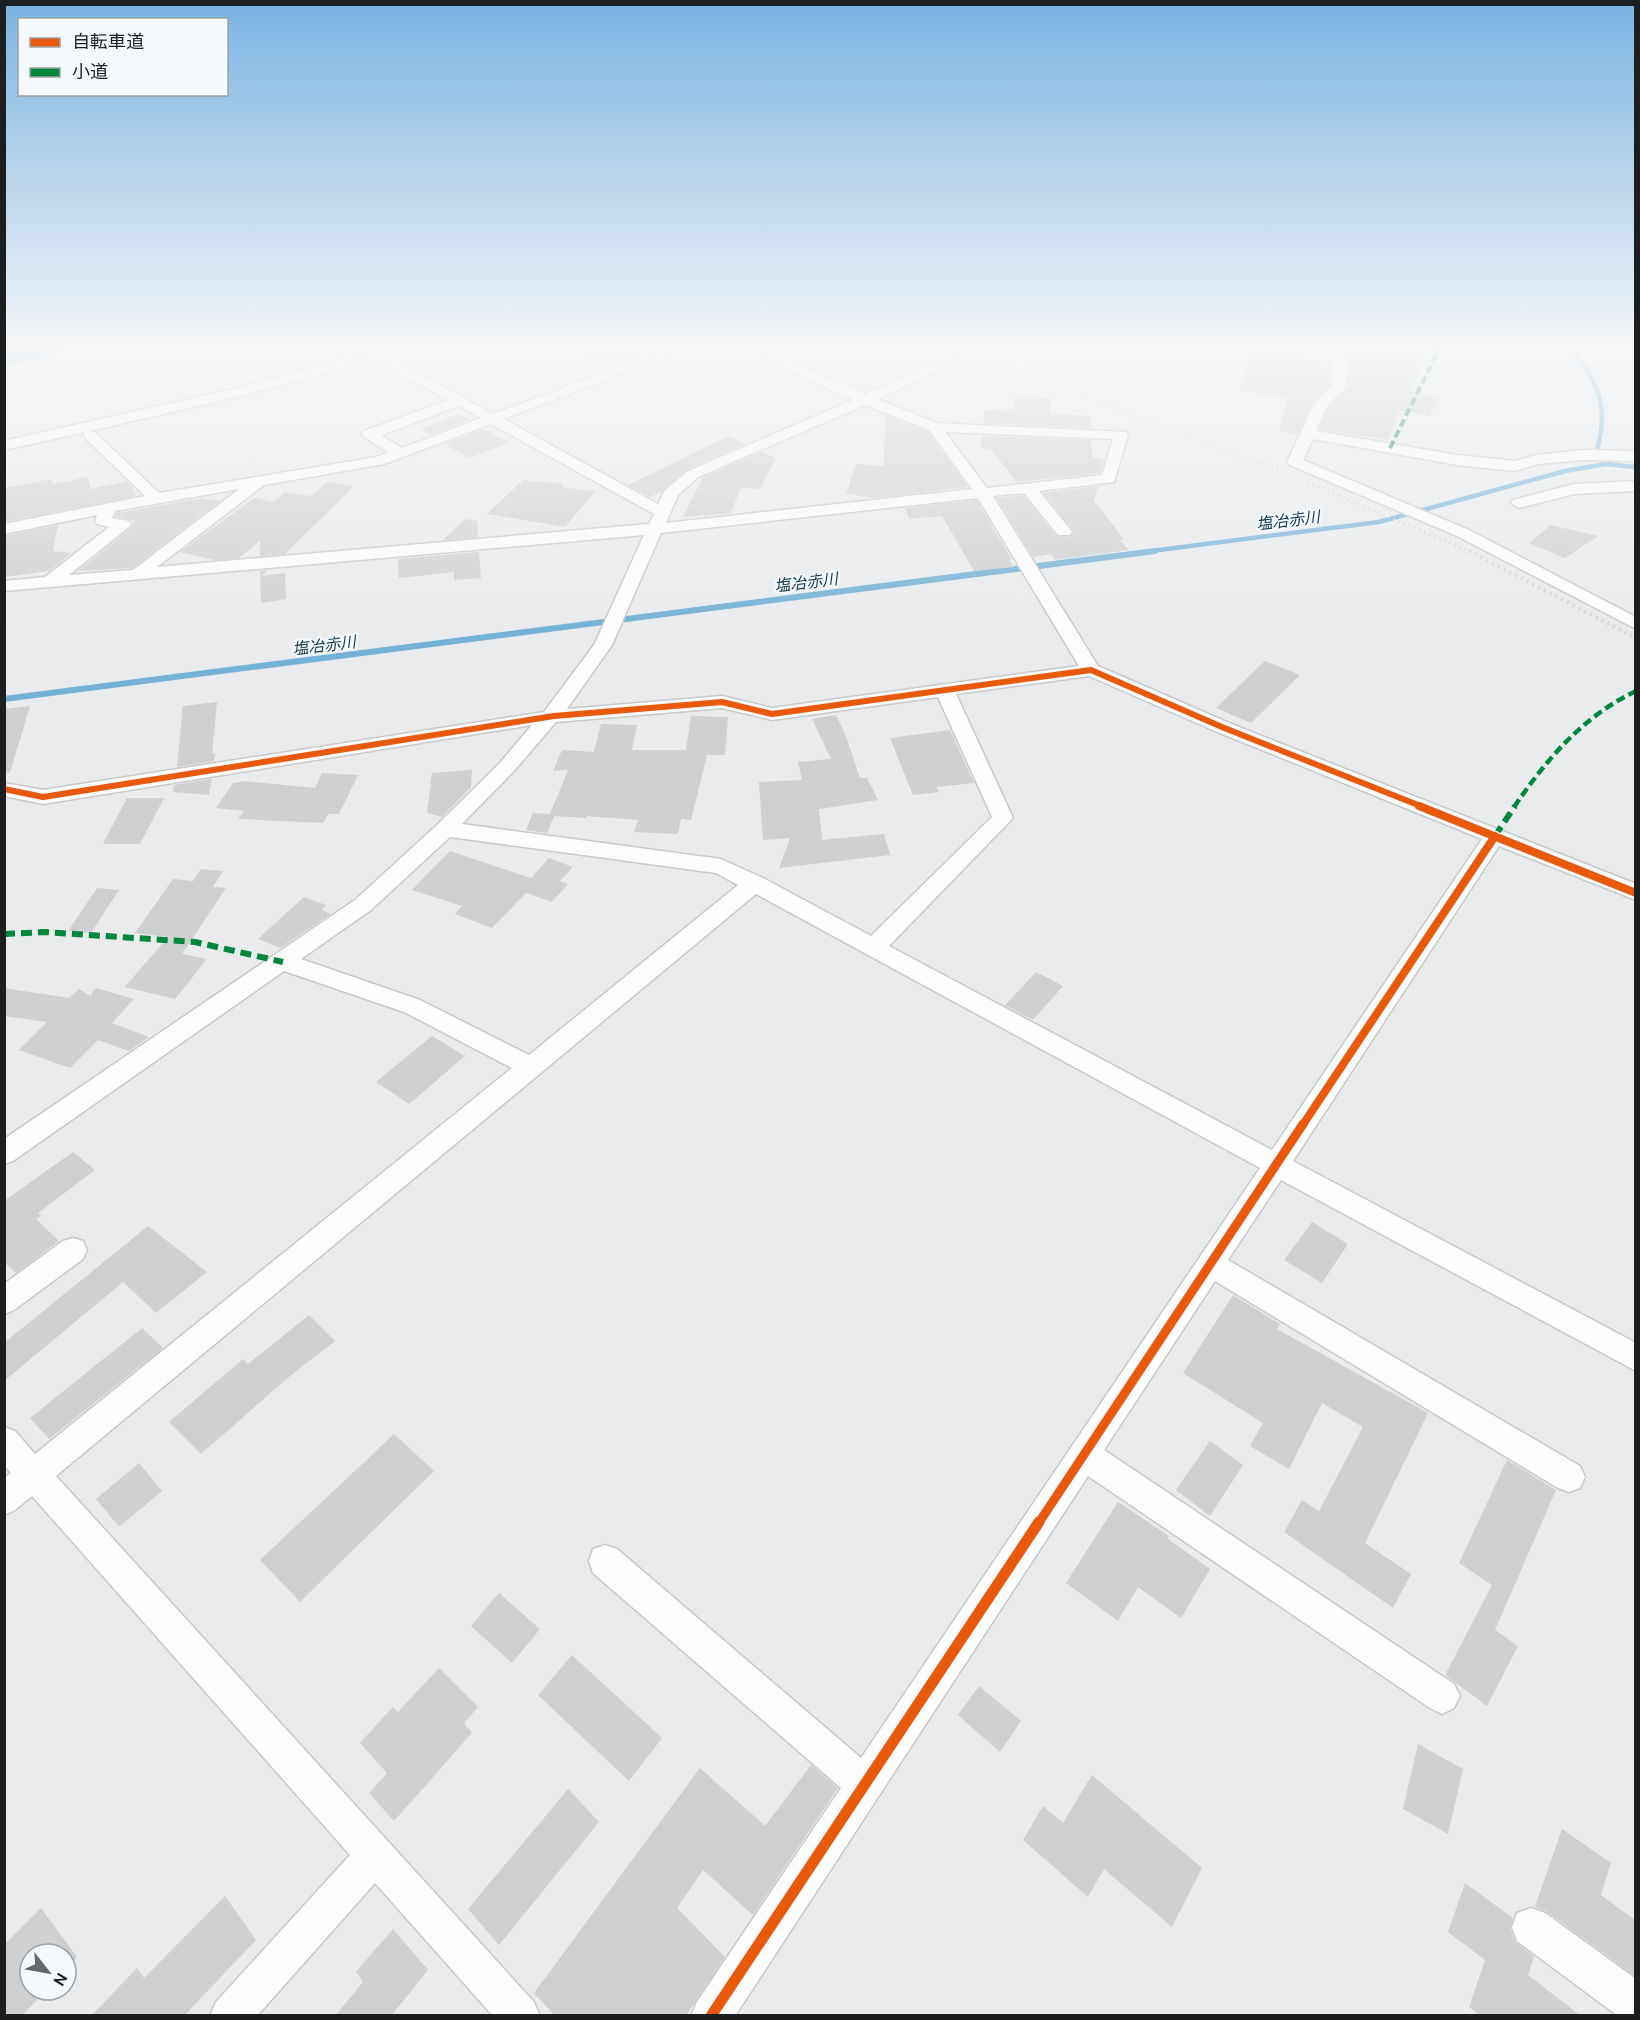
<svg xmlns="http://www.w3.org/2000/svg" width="1640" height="2020" viewBox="0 0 1640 2020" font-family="Ubuntu,'Noto Sans JP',sans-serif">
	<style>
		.water { fill: #73b2d6 }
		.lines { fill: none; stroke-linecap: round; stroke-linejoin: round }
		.stream-far1 { stroke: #73b2d6; stroke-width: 4.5 }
		.stream { stroke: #73b2d6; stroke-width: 6 }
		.building { fill: #cfd0d2 }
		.minor-casing { stroke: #c7c9ca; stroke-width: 3 }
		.minor { fill: #fcfcfc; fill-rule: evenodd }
		.rail-far1 { stroke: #d5d6d6; stroke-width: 3; stroke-dasharray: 1.5 4; stroke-linecap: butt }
		.rail { stroke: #d5d6d6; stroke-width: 4; stroke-dasharray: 2 4.5; stroke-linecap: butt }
		.quiet-far2 { stroke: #00873e; stroke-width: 4; stroke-dasharray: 8 4; stroke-linecap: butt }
		.quiet-far1 { stroke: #00873e; stroke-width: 4.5; stroke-dasharray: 9 4.5; stroke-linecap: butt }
		.quiet { stroke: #00873e; stroke-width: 6; stroke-dasharray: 11 6; stroke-linecap: butt }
		.cycleway-far3-casing { stroke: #f5f9fd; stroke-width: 9 }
		.cycleway-far2-casing { stroke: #f5f9fd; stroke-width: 11 }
		.cycleway-far1-casing { stroke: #f5f9fd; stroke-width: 13 }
		.cycleway-casing { stroke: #f5f9fd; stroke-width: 15 }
		.cycleway-far3 { stroke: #e8590c; stroke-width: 6 }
		.cycleway-far2 { stroke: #e8590c; stroke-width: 8 }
		.cycleway-far1 { stroke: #e8590c; stroke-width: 9 }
		.cycleway { stroke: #e8590c; stroke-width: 11 }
		.labels { text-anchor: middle; stroke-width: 4.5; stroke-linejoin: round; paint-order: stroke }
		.far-water-label { font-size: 16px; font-style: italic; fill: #143a50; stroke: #f5f9fd }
	</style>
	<rect width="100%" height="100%" fill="#e9ebed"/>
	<path class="water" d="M5 347H86L5 365Z"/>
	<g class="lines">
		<path class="stream-far1" d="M1571 347C1597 383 1610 404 1597 449L1602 458
			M1143 552 1379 522 1565 471 1606 464 1636 467"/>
		<path class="stream" d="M4 699 1155 551"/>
	</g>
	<path class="building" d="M565 347H664L607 369Z
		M1250 347H1271L1270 355 1332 362 1330 385 1312 403 1298 434 1279 431 1288 397 1240 391Z
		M1351 347H1427L1412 392 1439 398 1429 416 1400 410 1388 440 1319 429 1329 407 1348 387Z
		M1014 397 1051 398V414L1090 416 1091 428 983 423 984 410 1014 411Z
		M459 414 469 420 430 435 420 429Z
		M885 415 928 432 968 487 874 498 846 494 856 464 884 466Z
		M484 429 509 443 469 458 445 444Z
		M729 436 745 444 687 469 661 492 650 497 628 485Z
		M982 436 1091 440 1093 458 1104 459 1100 473 1016 482 991 449 980 448Z
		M762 452 776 458 760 489 741 487 731 513 683 517 703 477Z
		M88 477 91 489 127 481 133 488 136 496 4 522V488L52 479 53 484Z
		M523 480 564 484 561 487 595 491 565 527 487 514Z
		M327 482 354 486 285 554 260 556V541L239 558 215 560 180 552 254 498 274 502 285 492 311 496Z
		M1098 486 1094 501 1124 539 1120 540 1129 550 1055 560 1051 554 1033 557 997 498 1023 495 1056 536 1070 537 1074 531 1043 493Z
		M202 498 220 501 132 568 78 571 130 529 135 521 115 516 117 513Z
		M977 500 1012 560H1009L1014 567 974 571 942 516 909 519 905 508Z
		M465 519 477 521 478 537 443 540Z
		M58 525 53 551 71 553 49 571 4 577V536Z
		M1551 525 1598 536 1565 558 1529 543Z
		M479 552 481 578 454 580V572L399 578 398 559Z
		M268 570 262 576 285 573 286 599 261 603 260 571Z
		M1265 661 1300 675 1251 723 1216 708Z
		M217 702 212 754 215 753 214 761 177 767 183 706Z
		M30 706 10 773 4 772V709Z
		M836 715 847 739 860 778H867L878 800 819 809 822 840 884 834 890 855 779 868 790 838 763 840 759 782 802 780 798 762 831 759 812 719Z
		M691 716 728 717 725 755H707L691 820 681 819 678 834 634 832 638 820 587 816 586 818 554 816 547 833 526 830 533 813 550 814 568 770 553 771 562 750 594 752 601 724 637 725 632 750H686Z
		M950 730 974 783 936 787 939 792 913 795 890 738Z
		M472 770 471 787 442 817 427 813 432 773Z
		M322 773 358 775 339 814H328L323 823 238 819 244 811 216 808 233 783 245 781 315 788Z
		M212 779 209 795 173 792 174 785Z
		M127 798H164L140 844H103Z
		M450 851 531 878 549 858 573 867 560 881 568 884 552 902 526 893 492 928 455 914 462 906 412 890Z
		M201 869 223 871 213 887 226 888 182 954 207 959 175 999 125 987 168 937 135 933 173 879 193 881Z
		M97 888 119 890 91 933 68 931Z
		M304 897 326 905 322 910 331 914 280 948 258 939Z
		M1036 972 1063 986 1033 1020 1005 1005Z
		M4 988 69 998 79 989 90 996 96 988 134 999 112 1023 149 1037 129 1051 98 1040 70 1068 19 1050 47 1022 4 1016Z
		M432 1036 465 1056 409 1104 376 1082Z
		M73 1152 95 1170 38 1213 41 1216 36 1219 59 1241 16 1273 4 1262V1201Z
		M1312 1222 1348 1244 1322 1283 1284 1260Z
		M148 1226 207 1272 156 1313 123 1282 4 1381V1343Z
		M1233 1295 1280 1324 1277 1329 1428 1413 1365 1543 1411 1574 1393 1608 1284 1532 1302 1500 1319 1511 1363 1427 1322 1403 1289 1469 1250 1446 1263 1423 1183 1373Z
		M309 1315 335 1341 290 1376 201 1454 169 1422 243 1359 248 1364Z
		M142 1328 163 1348 49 1439 30 1418Z
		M394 1434 434 1471 300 1602 260 1560Z
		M1210 1441 1243 1465 1210 1516 1176 1490Z
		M1507 1460 1556 1490 1495 1630 1518 1646 1487 1706 1445 1675 1492 1585 1459 1563Z
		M139 1463 162 1491 119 1527 96 1499Z
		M1118 1502 1169 1536 1167 1538 1210 1569 1181 1618 1138 1587 1118 1621 1066 1583Z
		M499 1593 540 1629 512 1663 471 1626Z
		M572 1655 662 1738 629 1781 538 1695Z
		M439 1668 478 1707 464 1723 472 1733 394 1821 369 1793 387 1773 360 1743 393 1707 398 1712Z
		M979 1686 1021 1721 1000 1752 958 1715Z
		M1418 1744 1463 1769 1448 1834 1403 1809Z
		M811 1765 838 1788 753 1915 703 1870 677 1908 725 1957 686 2016H555L534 1993 700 1768 765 1826Z
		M1092 1775 1202 1868 1172 1927 1104 1869 1088 1897 1023 1840 1043 1806 1063 1823Z
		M568 1789 599 1822 499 1945 468 1909Z
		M1562 1829 1611 1863 1601 1895 1635 1920V1976L1546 1911 1535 1907Z
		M1465 1883 1513 1918 1510 1928 1515 1942 1534 1956 1528 1975 1581 2016H1480L1469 2007 1485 1960 1448 1932Z
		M225 1896 256 1940 184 2016H91L137 1968 144 1978Z
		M41 1908 77 1957 66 1969V1954H30V1990H46L22 2016H4V1945Z
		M393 1929 428 1970 391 2016H335L363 1982 356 1972Z"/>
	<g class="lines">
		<g class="minor-casing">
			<path id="minor" d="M390 347H413L388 356 493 414 672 347H692L504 419 658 504 665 490 688 471 853 400 742 347H760L865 394 974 347H992L877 399 936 423 1126 432 1128 435 1114 482 1039 491 1070 529 1072 532 1070 535H1058L1024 493 993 496 1098 666 1229 723 1636 884V900L1499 846 1293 1161 1636 1343V1371L1281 1180 1228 1260 1580 1466 1585 1477 1580 1488 1569 1492 1558 1488 1215 1281 1104 1450 1454 1684 1460 1696 1454 1708 1442 1714 1430 1708 1088 1476 735 2016H691L697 2002 841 1788 593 1573 589 1561 593 1549 605 1545 617 1549 861 1758 1260 1168 756 894 56 1476 534 2002 540 2016H493L375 1883 257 2016H210L216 2002 350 1855 32 1496 15 1510 4 1515V1478L11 1473 4 1465V1427L15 1431 35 1454 512 1068 404 1012 284 971 13 1161 4 1164V1139L355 900 438 824 499 764 532 725 43 804 4 796V783L43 790 544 712 594 645 644 535 4 591V581L45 577 109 527 97 524 95 521 97 515 4 534V524L145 496 85 438 83 435 85 432 4 450V441L238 388ZM375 360 448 400 364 431 362 434 364 437 388 452 376 457 159 493 95 432 90 431 245 395ZM865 405 929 430 972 489 666 523 678 495 698 477ZM459 406 481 418 402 448 381 435ZM491 424 654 514 649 524 157 567 264 485 384 464ZM945 432 1113 439 1102 475 987 488ZM239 489 133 570 69 575 129 527 131 524 129 521 112 518 115 511ZM978 498 1079 666 772 708 722 696 567 709 612 645 661 533ZM1089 676 1215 731 1482 839 1272 1150 889 946 1013 818 956 694ZM938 697 992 817 871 936 763 878 721 859 462 824 513 772 556 722 722 708 772 720ZM450 837 716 873 738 885 529 1055 420 1000 301 959 371 910Z
				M1335 347H1349L1346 387 1327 406 1316 431 1457 455 1515 461 1536 455 1584 450 1636 451V461L1584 460 1537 464 1515 471 1457 465 1313 439 1303 460 1469 530 1636 617V629L1457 536 1290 465 1287 462 1314 404 1332 386Z
				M1636 481V491L1574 494 1519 508 1511 503 1513 500 1574 484Z
				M73 1238 83 1241 87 1250 83 1259 14 1310 4 1314V1284L63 1241Z
				M1531 1908 1545 1913 1636 1979V2016H1618L1517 1941 1512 1927 1517 1913Z"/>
		</g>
		<use href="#minor" class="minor"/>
		<path class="rail-far1" d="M953 347 1295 477 1472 552"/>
		<path class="rail" d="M1469 551 1636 638"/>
		<path class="quiet-far2" d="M1390 448 1440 347"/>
		<path class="quiet-far1" d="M1514 807C1547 759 1582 717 1636 691"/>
		<path class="quiet" d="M1495 836 1515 806
			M4 934 45 932 195 942 283 962"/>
		<g class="cycleway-far3-casing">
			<path id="cycleway-far3" d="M4 789 43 797 554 716 722 702 772 714 1091 670 1222 727 1423 807"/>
		</g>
		<g class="cycleway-far2-casing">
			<path id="cycleway-far2" d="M1419 806 1636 893
				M1302 1126 1495 836"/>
		</g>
		<g class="cycleway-far1-casing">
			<path id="cycleway-far1" d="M1038 1524 1303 1124"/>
		</g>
		<g class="cycleway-casing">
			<path id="cycleway" d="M711 2016 1039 1522"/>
		</g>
		<use href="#cycleway-far3" class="cycleway-far3"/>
		<use href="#cycleway-far2" class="cycleway-far2"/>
		<use href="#cycleway-far1" class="cycleway-far1"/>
		<use href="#cycleway" class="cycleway"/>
	</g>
	<linearGradient id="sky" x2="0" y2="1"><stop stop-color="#79b3e1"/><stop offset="0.55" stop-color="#f5f6f7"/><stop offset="1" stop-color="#f5f6f7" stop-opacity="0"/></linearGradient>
	<rect width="1640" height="630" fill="url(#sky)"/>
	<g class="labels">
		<g class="far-water-label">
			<text transform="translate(1288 520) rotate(-7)" y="6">塩冶赤川</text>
			<text transform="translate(806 582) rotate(-7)" y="6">塩冶赤川</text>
			<text transform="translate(324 645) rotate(-7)" y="6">塩冶赤川</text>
		</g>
	</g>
	<rect width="1640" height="2020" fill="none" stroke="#1d1e1f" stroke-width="12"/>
	<rect x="18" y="18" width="210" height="78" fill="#f5f9fd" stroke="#9fa1a4" stroke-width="1.5"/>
	<rect x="30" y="38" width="30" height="9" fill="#e8590c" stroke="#9fa1a4" stroke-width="1.5"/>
	<text x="72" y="48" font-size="18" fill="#1d1e1f">自転車道</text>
	<rect x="30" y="68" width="30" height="9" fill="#00873e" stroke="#9fa1a4" stroke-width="1.5"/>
	<text x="72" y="78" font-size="18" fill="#1d1e1f">小道</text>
	<g transform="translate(48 1972) rotate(121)"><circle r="28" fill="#f5f9fd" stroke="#9fa1a4" stroke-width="1.5"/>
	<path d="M0-4.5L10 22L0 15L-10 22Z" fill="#646667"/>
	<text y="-9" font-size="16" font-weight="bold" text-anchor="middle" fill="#1d1e1f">N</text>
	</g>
</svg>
